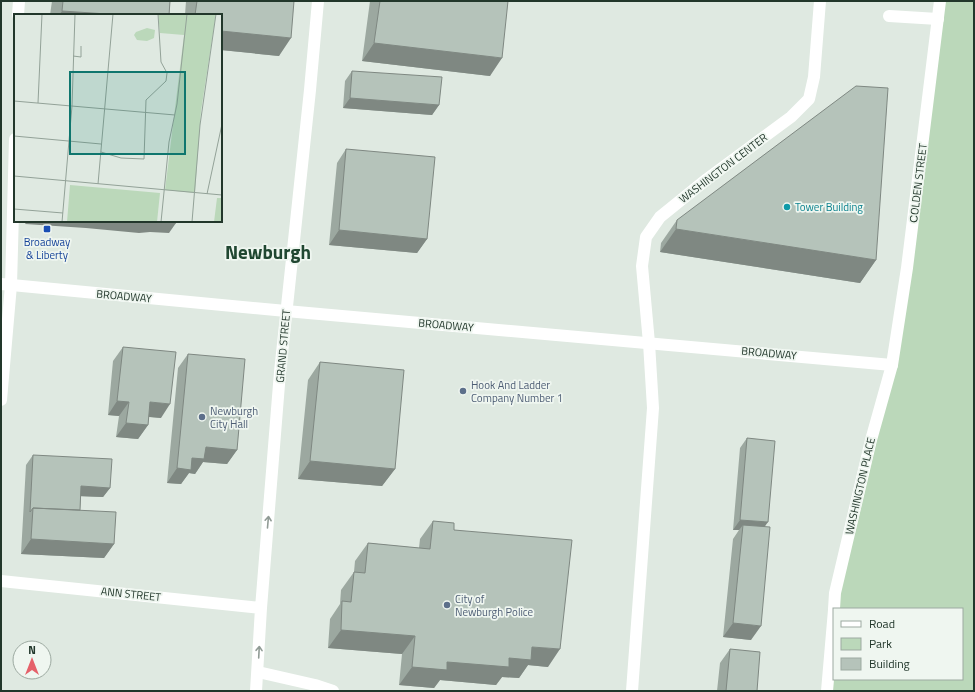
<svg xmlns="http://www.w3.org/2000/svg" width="975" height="692" viewBox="0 0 975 692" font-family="'Titillium Web',sans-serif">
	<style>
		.green { fill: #bbd8ba }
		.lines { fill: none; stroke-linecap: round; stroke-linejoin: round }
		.service { stroke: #fff; stroke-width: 12 }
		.pedestrian { stroke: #fff; stroke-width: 12 }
		.minor { stroke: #fff; stroke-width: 12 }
		.tertiary { stroke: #fff; stroke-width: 12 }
		.wall { fill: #9ca8a0 }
		.shaded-wall { fill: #7f8882 }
		.building { fill: #b5c3ba; stroke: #7f8882 }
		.oneway { stroke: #909b95 }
		.culture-dot { fill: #0f9aa8; stroke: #eff6f0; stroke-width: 1.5 }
		.transit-dot { fill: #1a4fb4; stroke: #eff6f0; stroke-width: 1.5 }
		.service-dot { fill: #5c6f8a; stroke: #eff6f0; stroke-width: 1.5 }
		.labels { text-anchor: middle; stroke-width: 3.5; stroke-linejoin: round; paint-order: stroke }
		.street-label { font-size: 11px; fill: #22372b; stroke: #eff6f0 }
		.culture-label { font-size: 11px; fill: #0d838f; stroke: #eff6f0; text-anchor: start }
		.transit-label { font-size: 11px; fill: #164399; stroke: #eff6f0 }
		.service-label { font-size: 11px; fill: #4e5e75; stroke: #eff6f0; text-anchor: start }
		.town-label { font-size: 19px; font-weight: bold; fill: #204731; stroke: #eff6f0 }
		.inset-road { fill: none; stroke: #93a298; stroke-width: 1 }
		.view { fill: #0f766e; fill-opacity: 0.15; stroke: #0f766e; stroke-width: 2 }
		.inset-edge { fill: none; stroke: #22372b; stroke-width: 2 }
	</style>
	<rect width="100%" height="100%" fill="#dfe9e1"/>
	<path class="green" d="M940 1H974V691H827L834 679H962V609H834L892 365Z"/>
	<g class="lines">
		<path class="service" d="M889 16 938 19
			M258 672 315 685 333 691
			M632 691 653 408 649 343"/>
		<path class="pedestrian" d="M649 343 642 266 646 237 660 217 707 179 791 117 809 99 814 77 820 1"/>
		<path class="minor" d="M1 400 11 285
			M1 581 261 608
			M834 609 835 593 871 440 892 365 907 268 940 1
			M256 691 261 608 280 372 310 90 318 1
			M827 691 834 610"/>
		<path class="tertiary" d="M18 15 19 1
			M1 284 286 311 892 365
			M11 285 15 139"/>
	</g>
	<path class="wall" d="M52 1H170L169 15H50Z
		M186 1H294L279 56 221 50V15H185Z
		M370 1H508L490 76 362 61Z
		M352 71 439 105 432 115 343 108 345 81Z
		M346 149 427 239 417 253 329 245 337 163Z
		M677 220 876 260 860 283 660 252 661 243Z
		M123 347 161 418 149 417 148 425 138 439 116 437 119 416 108 415 113 361Z
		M188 354 237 450 227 464 203 462 195 474 189 473 181 484 167 483 178 368Z
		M320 362 395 469 382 486 298 479 308 380Z
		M747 438 765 527 751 640 723 637 733 539 739 530H733L740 448Z
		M33 455 110 488 103 497 81 496 80 510 114 544 104 558 21 554 26 465Z
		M433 521 454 530 548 667 528 665 519 678 502 677 496 685 440 680 434 688 399 685 402 654 328 648 330 619 340 604 341 590 354 572 355 561 368 543 419 548 420 539Z
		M730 649 757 691H717L720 663Z"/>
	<path class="shaded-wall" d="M62 11 122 15H59Z
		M221 31 291 38 279 56 221 50Z
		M374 43 502 58 490 76 362 61Z
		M350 98 439 105 432 115 343 108Z
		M27 221H91L86 228 25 224Z
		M91 221H148L176 223 169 233 150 232 139 233 86 228Z
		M676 229 876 260 860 283 660 252Z
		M339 230 427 239 417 253 329 245Z
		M117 401 129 402 119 416 108 415Z
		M150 402 170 404 161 418 140 416Z
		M126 423 148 425 138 439 116 437Z
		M206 447 237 450 227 464 203 462 195 474 189 473 181 484 167 483 177 468 192 458Z
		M310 461 395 469 382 486 298 479Z
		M81 486 110 488 103 497 75 496Z
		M740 520 768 522 761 532 743 525 739 530H733Z
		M31 539 114 544 104 558 21 554Z
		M733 623 761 626 751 640 723 637Z
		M341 630 415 636 402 654 328 648Z
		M532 647 560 649 548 667 528 665 519 678 502 677 496 685 440 680 434 688 399 685 412 667 447 662 509 658Z"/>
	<path class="building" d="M63 1H170L169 15H122L62 11Z
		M197 1H294L291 38 221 31V15H195Z
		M380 1H508L502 58 374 43Z
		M352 71 442 77 439 105 350 98Z
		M856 86 888 88 876 260 676 229 677 220Z
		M346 149 435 157 427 239 339 230Z
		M148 221H177L176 223 157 222 146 223Z
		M123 347 176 352 170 404 150 402 148 425 126 423 129 402 117 401Z
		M188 354 245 359 237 450 206 447 204 459 192 458 191 470 177 468Z
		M320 362 404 370 395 469 310 461Z
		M747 438 775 441 768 522 740 520Z
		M33 455 112 459 110 488 81 486 80 510 33 508 30 512Z
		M33 508 116 512 114 544 31 539Z
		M433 521 454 523V530L572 540 560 649 532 647 531 660 509 658V667L447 662V670L412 667 415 636 341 630 342 601 351 602 354 572 365 573 368 543 430 549Z
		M743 525 770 527 761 626 733 623Z
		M730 649 760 652 757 691H726Z"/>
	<defs><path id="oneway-shaft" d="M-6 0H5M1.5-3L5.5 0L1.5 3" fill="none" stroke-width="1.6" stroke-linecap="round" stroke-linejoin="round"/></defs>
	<g class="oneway">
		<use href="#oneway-shaft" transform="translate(268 522) rotate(-85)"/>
		<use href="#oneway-shaft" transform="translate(259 652) rotate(-87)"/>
	</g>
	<circle class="culture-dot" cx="787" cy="207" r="4"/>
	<rect class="transit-dot" x="43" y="225" width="8" height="8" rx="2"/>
	<g class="service-dot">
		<circle cx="463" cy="391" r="4"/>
		<circle cx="202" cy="417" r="4"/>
		<circle cx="447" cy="605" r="4"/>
	</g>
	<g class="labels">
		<g class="street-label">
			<text transform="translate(723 168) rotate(-37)" y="4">WASHINGTON CENTER</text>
			<text transform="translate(918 183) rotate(-83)" y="4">СOLDEN STREET</text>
			<text transform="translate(124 296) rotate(5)" y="4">BROADWAY</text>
			<text transform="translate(446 325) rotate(5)" y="4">BROADWAY</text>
			<text transform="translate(283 346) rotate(-85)" y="4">GRAND STREET</text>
			<text transform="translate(769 353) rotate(5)" y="4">BROADWAY</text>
			<text transform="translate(860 486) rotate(-77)" y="4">WASHINGTON PLACE</text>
			<text transform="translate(131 594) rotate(6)" y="4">ANN STREET</text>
		</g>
		<g class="culture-label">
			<text x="795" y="211">Tower Building</text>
		</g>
		<g class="transit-label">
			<text x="47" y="246">Broadway<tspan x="47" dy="13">&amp; Liberty</tspan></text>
		</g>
		<g class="service-label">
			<text x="471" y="389">Hook And Ladder<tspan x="471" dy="13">Company Number 1</tspan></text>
			<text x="210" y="415">Newburgh<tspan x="210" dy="13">City Hall</tspan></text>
			<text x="455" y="603">City of<tspan x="455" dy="13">Newburgh Police</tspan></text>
		</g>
		<g class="town-label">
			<text x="268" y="259">Newburgh</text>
		</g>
	</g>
	<g transform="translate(14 14)">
		<rect width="208" height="208" fill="#dfe9e1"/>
		<path d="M144 0H202L187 97 181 179 151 176 170 21 146 19ZM133 14 141 16 140 24 133 27 123 26 120 21 122 18ZM56 171 146 179 143 208H53ZM203 184H208V208H200Z" fill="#bbd8ba"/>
		<path class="inset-road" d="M59 42 67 43V32M0 87 161 101M24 89 28 0M0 122 87 130M87 138 107 144 130 145 132 86 152 67 153 59 147 48 144 0M0 162 208 181M84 170 99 0M193 180 208 110M0 195 49 199M48 208 58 92 61 0M147 208 155 128 163 90 173 0M178 208 186 111 202 0"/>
		<path class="view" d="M56 58H171V140H56Z"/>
		<rect width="208" height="208" class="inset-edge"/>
	</g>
	<rect width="975" height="692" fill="none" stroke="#22372b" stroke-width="4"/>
	<rect x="833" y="608" width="130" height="72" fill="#eff6f0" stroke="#9daaa1"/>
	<rect x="841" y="621" width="20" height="6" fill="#ffffff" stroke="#9daaa1"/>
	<text x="869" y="628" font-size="12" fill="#22372b">Road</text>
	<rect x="841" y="638" width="20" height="12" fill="#bbd8ba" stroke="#9daaa1"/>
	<text x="869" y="648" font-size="12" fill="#22372b">Park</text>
	<rect x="841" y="658" width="20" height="12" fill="#b5c3ba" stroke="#9daaa1"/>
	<text x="869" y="668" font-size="12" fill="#22372b">Building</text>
	<g transform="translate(32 660)"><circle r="19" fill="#eff6f0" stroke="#9daaa1"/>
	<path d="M0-3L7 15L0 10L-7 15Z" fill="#e5616a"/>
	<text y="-6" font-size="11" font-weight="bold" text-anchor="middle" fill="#22372b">N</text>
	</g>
</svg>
